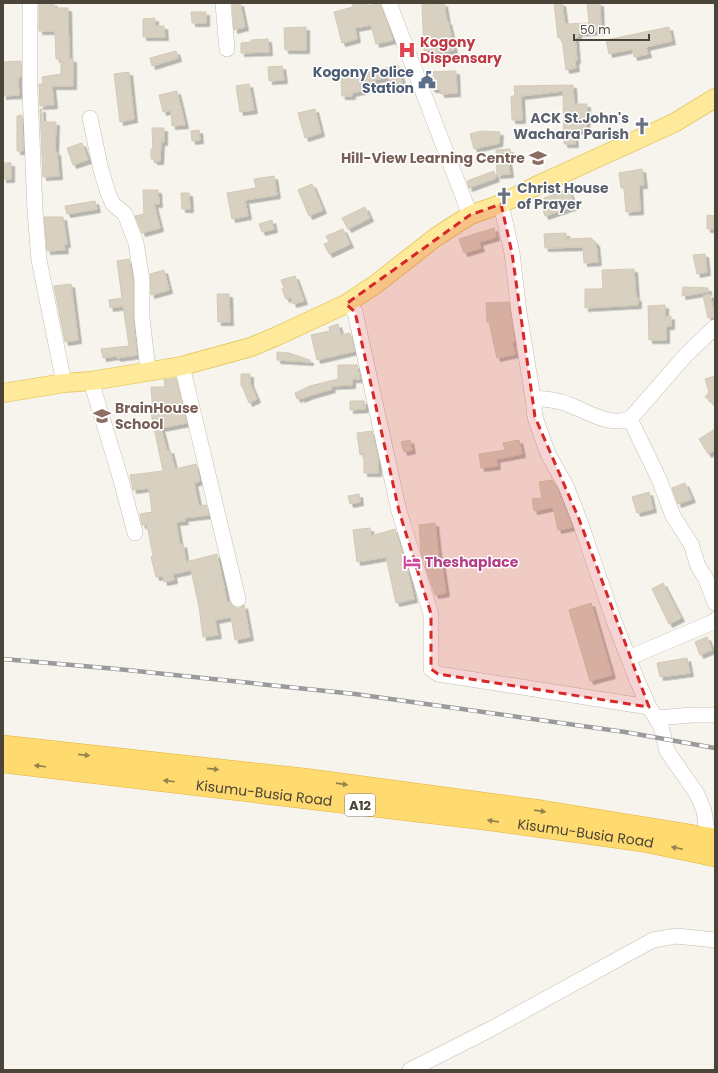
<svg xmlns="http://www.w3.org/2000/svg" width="718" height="1073" viewBox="0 0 718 1073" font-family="Poppins,sans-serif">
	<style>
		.building { fill: #d8d1c1; stroke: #d3c9b4; filter: url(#shadow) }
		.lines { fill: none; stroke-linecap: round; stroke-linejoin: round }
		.minor-casing { stroke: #c2bdae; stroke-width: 16 }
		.major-casing { stroke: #e7cb69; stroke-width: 20 }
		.highway-casing { stroke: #e1b13b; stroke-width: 22 }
		.minor { stroke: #fff; stroke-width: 15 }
		.major { stroke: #ffea9c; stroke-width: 18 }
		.highway { stroke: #ffda6e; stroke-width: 21 }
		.rail-casing { stroke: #9a9a9a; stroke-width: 4.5 }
		.rail { stroke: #fff; stroke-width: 3; stroke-dasharray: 9; stroke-linecap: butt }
		.oneway { fill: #93814e }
		.marked { fill: #d62828; fill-opacity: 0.2; stroke: #d62828; stroke-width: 3; stroke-dasharray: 8 5; stroke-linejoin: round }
		.labels { text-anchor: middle; stroke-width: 3; stroke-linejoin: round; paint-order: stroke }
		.shield { fill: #fff; stroke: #817d74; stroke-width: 1 }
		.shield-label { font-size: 13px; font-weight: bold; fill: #4b4539 }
		.health-label { font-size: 14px; font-weight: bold; fill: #be3a42; stroke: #fff; text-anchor: start }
		.service-label { font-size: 14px; font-weight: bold; fill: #4e5e75; stroke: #fff; text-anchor: end }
		.worship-label { font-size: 14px; font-weight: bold; fill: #5b616d; stroke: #fff; text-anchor: end }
		.education-label { font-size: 14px; font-weight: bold; fill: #785e54; stroke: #fff; text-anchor: end }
		.hotel-label { font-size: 14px; font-weight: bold; fill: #b23c85; stroke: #fff; text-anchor: start }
		.street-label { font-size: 14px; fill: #4b4539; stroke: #fff }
	</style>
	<defs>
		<filter id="shadow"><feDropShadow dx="3.5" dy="3.5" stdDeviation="0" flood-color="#0004"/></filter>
	</defs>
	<rect width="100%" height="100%" fill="#f6f4ec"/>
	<path class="building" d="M39 3H54V8H68L69 59H73V86H52L54 105 40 106 39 84H43L42 77 61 74V59H56L55 31H39Z
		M232 3H240L245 27 234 30Z
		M353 3H368V6L380 3 393 40 376 44 371 25 355 28 357 39 342 43 334 12 353 7Z
		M444 3 447 22 448 21 451 34 454 50 434 53 433 50 424 51 422 5Z
		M554 3H562L565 24 589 23 587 3H600L601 31 578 33V37H575L577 60 575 61 576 68 566 70 562 38H558Z
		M191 12H206V23H192Z
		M155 18V26H164L165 37H143V19Z
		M306 27V50H285L284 28Z
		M669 27 672 41 646 47 648 54 634 57 632 49 609 54 606 40Z
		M268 39 269 52 241 53V43L251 42V40Z
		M176 51 178 58 152 66 150 58Z
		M21 61V77H18L19 95 3 96V62Z
		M398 65 403 86 391 89 388 77 365 82 366 90 352 93V96H342L341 79Z
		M282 66 284 80 269 81 268 67Z
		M456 71 457 93 441 94 440 89H432L430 85 429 72Z
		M129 72 134 119 120 122 114 74Z
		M249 84 254 110 240 112 236 86Z
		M573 85 574 104H587L586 131 574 130 575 144H564L563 91 521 96 522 120H512L511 96H515L514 86Z
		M177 91 185 125 172 126 171 110 163 112 159 95Z
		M40 109H42V122H56L55 152H57L59 176 43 177Z
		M315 109 321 133 305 138 298 113Z
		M22 115 23 151H17V116Z
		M152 128H164V142H161L160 161H154V159H151V149H153Z
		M199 130 200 140 192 141 191 131Z
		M481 131 500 132 499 143 474 149 470 134Z
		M82 143 88 160 73 165 67 148Z
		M510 149 511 159H508L510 174 497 175 496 150Z
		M3 163H11V179H3Z
		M642 169 644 185H639L640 211 626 212 624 188H621L619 173Z
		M494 171 496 178 469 188 467 181Z
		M274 176 277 195 245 200 248 216 232 219 227 193 256 188 254 179Z
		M312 184 323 210 309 216 298 190Z
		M568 189 575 206 545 216 542 207 546 205 544 198Z
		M143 190H158L159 204H154L160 228 142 233 135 216 144 214Z
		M181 193H189L190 209H182Z
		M95 201 97 209 67 214 65 206Z
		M365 207 370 218 348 229 342 218Z
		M707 215 715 216V229H707Z
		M44 217H63L67 244H64L65 250 47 251Z
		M272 220 274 229 262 232 259 224Z
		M494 228 496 237 479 242 481 248 464 253 459 239Z
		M343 229 350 244 329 254 324 244 329 242 326 236Z
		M566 233V239L591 238 596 243 598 262 584 263 583 247 545 248 544 234Z
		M705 254 707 272 697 274 693 255Z
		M129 259 133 281V318L137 355 117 358 116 356 103 358 101 349 129 346 123 306 110 308 109 300 122 298 117 261Z
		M634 269 636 298H638V305L585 308V289H603L602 270Z
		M164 270 169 290 151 295 150 274Z
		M295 276 304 301 293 304 291 297 286 299 282 289 284 288 281 280Z
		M71 284 78 340 65 342 54 286Z
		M683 287 708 288V292L682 296Z
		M217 294H229L230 322H218Z
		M710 294 715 317 708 318 703 296Z
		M509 302 513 332 514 342 512 343 515 354 497 358 489 322H487L486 303Z
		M665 305V317L671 316V326H666V340H649L648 306Z
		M338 324 341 335 350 333 355 351 317 360 311 335 330 331 329 327Z
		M277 352 289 353 310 360V362L277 360Z
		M338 365H357L360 379H352V385L331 386 332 389 311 395 301 399V397L297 399 295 393 310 386 338 379Z
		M241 374H250V383L257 399 249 403 242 386H241Z
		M715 376V405H713L712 402 705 397 709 392 705 379Z
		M176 378 187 423 161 428 167 451 170 450 175 469 196 464 200 481 194 483 199 506 206 505 209 515 184 518 185 521 176 522 180 545 183 544 186 562 217 554 227 602H230L232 605 236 608H240L244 605 250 637 235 640 231 617 215 620 218 635 203 637 199 607 191 570 173 574 174 580 164 582 163 576 156 577 151 557 153 556 147 525H142L140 514 152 512 149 488 133 490 130 475 163 471 151 413H153L151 387H165L164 380Z
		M350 401H364L365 409 350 410Z
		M715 429V450L708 454 699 439Z
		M372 431 378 457V473H364V454L360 455 357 433Z
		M410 440 412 450 404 452 401 442Z
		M519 440 522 454 496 459 497 466 481 468 479 454 505 450 503 443Z
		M552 480 558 490 572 527 558 530 553 507 534 511 532 499 542 498 539 482Z
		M685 483 692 499 678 504 672 488Z
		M649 492 653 509 637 513 632 497Z
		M359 494 360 502 350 504 348 496Z
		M435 523 439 560H441L446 593 435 595 426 569 425 558 423 559 421 552 419 525Z
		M370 528 371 536 395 529 407 568 414 599 396 603 386 557 357 562 353 530Z
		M663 583 681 618 669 624 652 589Z
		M591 603 612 675 590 681 569 610Z
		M707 637 712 650 700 655 695 642Z
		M687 658 690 673 660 677 657 663Z"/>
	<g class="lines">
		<g class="minor-casing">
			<path id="minor" d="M30 3V91L35 211 39 260 64 383
				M223 3 227 49
				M389 3 470 215
				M90 118 101 170 108 193 113 204 125 214 136 243 142 280V318L148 370
				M501 204 512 253 519 312 533 398 535 417 548 454 566 486 579 519 614 621 637 680 649 707 661 726 667 751 697 794 704 811 708 838
				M346 304 355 312 399 511 431 614V669L438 674 649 707
				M182 366 238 599
				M91 381 121 480 135 533
				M533 398C546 399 558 400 570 405 590 413 608 426 630 419L685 356 715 327
				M630 419 659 479 673 516 691 544 698 566 706 579 715 603
				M628 658 711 623 715 620
				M656 718 692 715H715
				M410 1070 489 1030 653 940 676 936 715 940"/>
		</g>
		<g class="major-casing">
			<path id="major" d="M3 393 64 383 91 381 182 366 251 347 275 337 346 304 376 284 436 237 470 215 501 204 538 185 674 123 715 98"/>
		</g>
		<g class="highway-casing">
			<g id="highway">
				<path d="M3 746 304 779 542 811 715 839"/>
				<path id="s1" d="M3 762 483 819 643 841 715 856"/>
			</g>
		</g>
		<use href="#minor" class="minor"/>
		<use href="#major" class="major"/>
		<use href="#highway" class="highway"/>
		<g class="rail-casing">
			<path id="rail" d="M3 659 117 669 355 694 625 732 715 748"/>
		</g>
		<use href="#rail" class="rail"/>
	</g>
	<defs><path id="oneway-solid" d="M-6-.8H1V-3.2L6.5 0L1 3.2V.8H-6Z"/></defs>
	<g class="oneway">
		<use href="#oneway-solid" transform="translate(84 755) rotate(6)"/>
		<use href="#oneway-solid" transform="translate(40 766) rotate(-173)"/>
		<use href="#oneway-solid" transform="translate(213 769) rotate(6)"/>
		<use href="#oneway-solid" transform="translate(169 781) rotate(-173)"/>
		<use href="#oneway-solid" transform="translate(342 784) rotate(8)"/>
		<use href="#oneway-solid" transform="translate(540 811) rotate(8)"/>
		<use href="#oneway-solid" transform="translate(493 821) rotate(-172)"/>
		<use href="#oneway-solid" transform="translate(677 848) rotate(-168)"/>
	</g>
	<path class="marked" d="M501 204 512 253 535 417 579 519 649 707 438 674 431 669V614L399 511 355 312 346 304 470 215Z"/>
	<defs>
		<g id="hospital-bare" transform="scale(1.38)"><path d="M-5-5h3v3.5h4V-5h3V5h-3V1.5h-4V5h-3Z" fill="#e0444e" stroke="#fff" stroke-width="2.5" paint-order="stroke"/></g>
		<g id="civic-bare" transform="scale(1.38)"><path d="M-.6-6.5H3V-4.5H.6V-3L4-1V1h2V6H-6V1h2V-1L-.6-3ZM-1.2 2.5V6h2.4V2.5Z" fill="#5c6f8a" stroke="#fff" stroke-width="2.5" paint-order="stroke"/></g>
		<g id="church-bare" transform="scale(1.38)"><path d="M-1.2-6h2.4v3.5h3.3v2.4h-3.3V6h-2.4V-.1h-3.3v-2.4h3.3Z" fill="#6b7280" stroke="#fff" stroke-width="2.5" paint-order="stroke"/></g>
		<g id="school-bare" transform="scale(1.38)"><path d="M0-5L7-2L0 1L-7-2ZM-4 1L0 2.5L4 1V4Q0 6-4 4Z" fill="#8d6e63" stroke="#fff" stroke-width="2.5" paint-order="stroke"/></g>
		<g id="hotel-bare" transform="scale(1.38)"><path d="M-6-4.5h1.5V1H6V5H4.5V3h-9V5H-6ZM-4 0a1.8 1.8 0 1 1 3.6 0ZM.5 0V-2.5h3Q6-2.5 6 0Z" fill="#d1479c" stroke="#fff" stroke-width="2.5" paint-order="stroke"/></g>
	</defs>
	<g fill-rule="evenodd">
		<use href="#hospital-bare" x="407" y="50"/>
		<use href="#civic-bare" x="427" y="80"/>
		<use href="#church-bare" x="642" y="126"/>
		<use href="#school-bare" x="538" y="158"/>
		<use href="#church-bare" x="504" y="196"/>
		<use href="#school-bare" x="102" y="416"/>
		<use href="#hotel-bare" x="412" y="562"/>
	</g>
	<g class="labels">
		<rect class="shield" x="345" y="794" width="30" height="22" rx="3"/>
		<g class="shield-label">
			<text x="360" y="810">A12</text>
		</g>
		<g class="health-label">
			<text x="420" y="47">Kogony<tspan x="420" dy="16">Dispensary</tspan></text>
		</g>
		<g class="service-label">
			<text x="414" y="77">Kogony Police<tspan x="414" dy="16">Station</tspan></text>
		</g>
		<g class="worship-label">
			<text x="629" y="123">ACK St.John's<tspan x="629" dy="16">Wachara Parish</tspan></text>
			<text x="517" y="193" text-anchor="start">Christ House<tspan x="517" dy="16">of Prayer</tspan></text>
		</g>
		<g class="education-label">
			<text x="525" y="163">Hill-View Learning Centre</text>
			<text x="115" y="413" text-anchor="start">BrainHouse<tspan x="115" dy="16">School</tspan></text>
		</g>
		<g class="hotel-label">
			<text x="425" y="567">Theshaplace</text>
		</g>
		<g class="street-label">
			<text dy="5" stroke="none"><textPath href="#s1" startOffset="263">Kisumu-Busia Road</textPath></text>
			<text dy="5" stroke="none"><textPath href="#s1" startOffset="587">Kisumu-Busia Road</textPath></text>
		</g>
	</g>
	<rect width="718" height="1073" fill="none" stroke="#4b4539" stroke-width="8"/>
	<path d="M574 34v6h75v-6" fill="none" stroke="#4b4539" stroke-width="2"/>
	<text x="580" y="34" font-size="12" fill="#4b4539" stroke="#ffffff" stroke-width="3" paint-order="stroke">50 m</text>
</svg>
